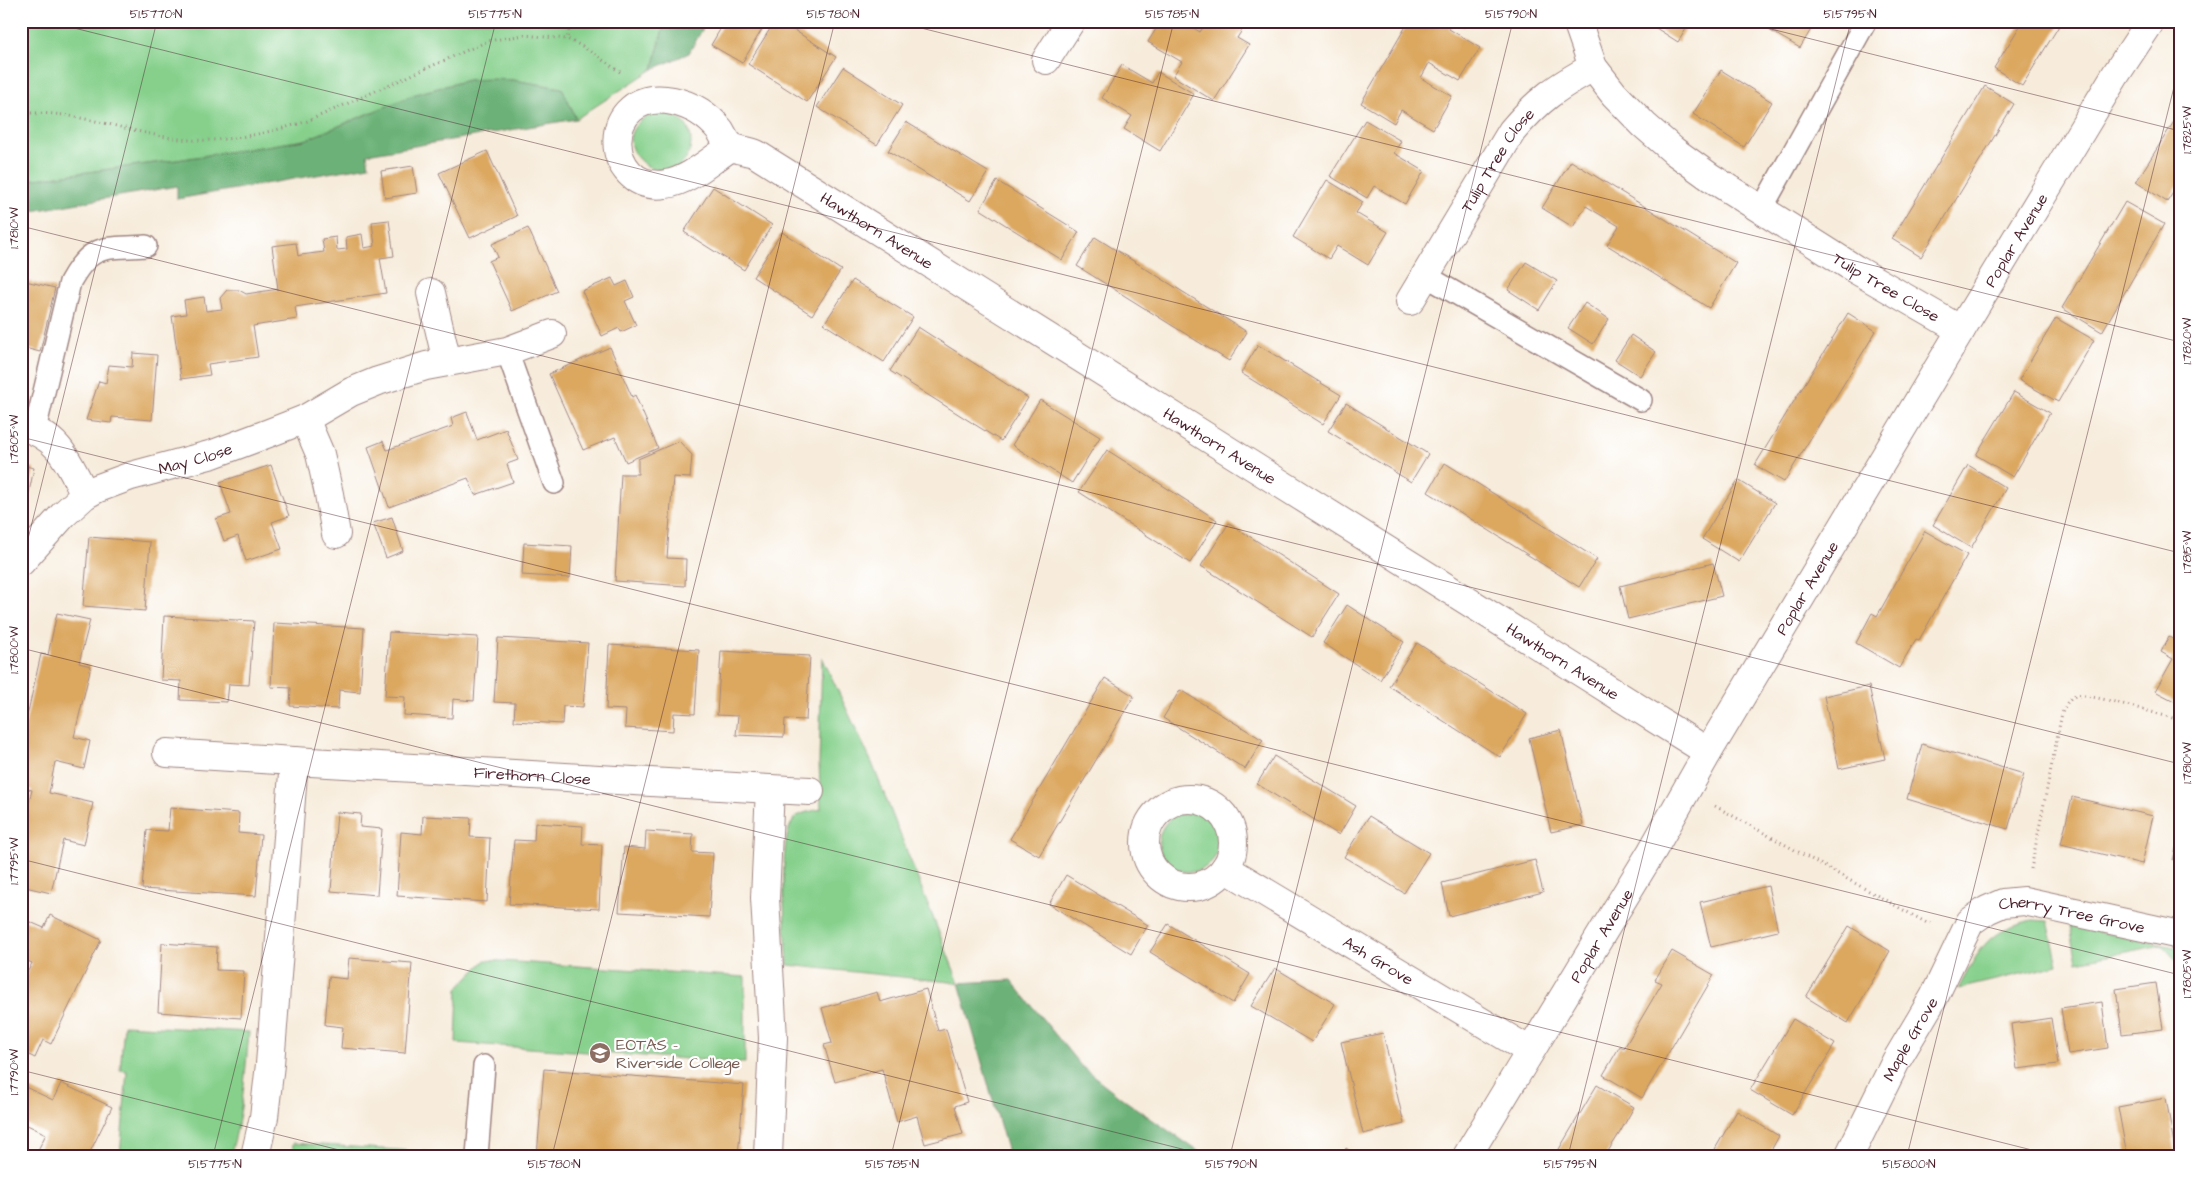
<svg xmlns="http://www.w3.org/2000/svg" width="2201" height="1177" viewBox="0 0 2201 1177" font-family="'Architects Daughter',sans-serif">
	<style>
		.green { fill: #86d08c; stroke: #68785c }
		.forest { fill: #6cb278; stroke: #5b6852 }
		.building { fill: #dca861 }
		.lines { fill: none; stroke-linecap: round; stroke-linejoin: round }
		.service-casing { stroke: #a08683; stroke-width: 24 }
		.minor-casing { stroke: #a08683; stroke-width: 30 }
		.path { stroke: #a08683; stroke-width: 3; stroke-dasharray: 1 4; stroke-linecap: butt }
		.service { stroke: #fff; stroke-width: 21 }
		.minor { stroke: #fff; stroke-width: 28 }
		.ticks { fill: none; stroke: #4a1f2b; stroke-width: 1; stroke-opacity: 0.45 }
		.labels { text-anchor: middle; stroke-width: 4.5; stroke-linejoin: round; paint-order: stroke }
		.street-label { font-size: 16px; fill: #4a1f2b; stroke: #fff }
		.education-label { font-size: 16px; fill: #785e54; stroke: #fff; text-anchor: start }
		.neatline { fill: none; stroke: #4a1f2b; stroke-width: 2 }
		.ticks-label { font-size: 12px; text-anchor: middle; fill: #4a1f2b }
	</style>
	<rect width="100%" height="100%" fill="#fff"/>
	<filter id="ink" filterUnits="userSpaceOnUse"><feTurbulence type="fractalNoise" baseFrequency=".02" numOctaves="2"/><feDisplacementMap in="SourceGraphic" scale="10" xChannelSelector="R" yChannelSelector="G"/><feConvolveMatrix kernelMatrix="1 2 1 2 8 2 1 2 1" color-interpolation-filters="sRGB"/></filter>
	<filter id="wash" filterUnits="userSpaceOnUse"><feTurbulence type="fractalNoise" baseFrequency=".0096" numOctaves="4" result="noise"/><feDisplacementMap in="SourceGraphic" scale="20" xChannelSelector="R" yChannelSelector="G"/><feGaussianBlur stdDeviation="1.12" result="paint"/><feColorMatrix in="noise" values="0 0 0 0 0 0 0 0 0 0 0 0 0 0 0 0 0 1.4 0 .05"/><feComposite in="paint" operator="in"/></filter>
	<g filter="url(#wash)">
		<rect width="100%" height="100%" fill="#f7ecdb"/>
		<path class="green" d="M21 21H665L653 69 576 119 562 88 513 80H468L416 94 305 140 177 160 21 181Z
			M652 114C660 114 668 113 675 116 692 124 695 144 686 159 663 196 596 139 652 114Z
			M822 657 872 763 959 983 788 965C786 936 776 837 795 818 801 812 813 811 821 809L819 763Z
			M1159 842a30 30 0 1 1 60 0a30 30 0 1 1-60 0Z
			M2033 920 2048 921 2058 965 1958 989C1980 949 1986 930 2033 920Z
			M2070 926 2180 948V964L2162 945 2077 962Z
			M485 960 745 977V1063L456 1043 458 988Z
			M124 1025 249 1032C245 1074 243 1115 230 1156H120L127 1071 120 1070Z
			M293 1143 428 1152 427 1156H292Z"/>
		<path class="forest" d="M665 21H707L689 53 653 69Z
			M491 79 513 80 562 88 576 119 367 154 369 166 177 199V186L21 213V181L177 160 305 140 416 94 468 80Z
			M1011 980 1081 1066 1127 1102 1205 1156H1009L959 983Z"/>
		<g id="blocks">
			<path class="building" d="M725 21H767L742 63 711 45Z
				M775 21H780L836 57 807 102 748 64Z
				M1161 21H1182L1200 32 1207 21H1248L1237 38 1249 45 1214 101 1173 76 1182 62 1148 42Z
				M1409 21H1454L1449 29 1480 48 1460 81 1429 63 1421 78 1452 96 1433 129 1401 110 1394 123 1361 103Z
				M1456 21H1468L1464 27Z
				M1645 21H1691L1678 42Z
				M1774 21H1805L1813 26 1800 48 1769 30Z
				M2023 21H2062L2022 86 1994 68Z
				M1122 65 1152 83 1158 72 1194 94 1160 151 1124 129 1132 116 1102 98Z
				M843 67 902 105 877 145 817 107Z
				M1721 70 1772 102 1744 147 1693 114Z
				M1985 86 2014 104 1921 257 1892 239Z
				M2180 112V182L2167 202 2136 182Z
				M1365 120 1401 141 1394 153 1424 171 1405 204 1374 186 1367 198 1330 176Z
				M906 122 988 172 970 201 888 151Z
				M487 151 517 216 470 238 439 173Z
				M1571 161 1736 263 1709 308 1607 245 1619 226 1586 206 1573 227 1542 208Z
				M413 166 417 193 385 198 381 171Z
				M1327 180 1363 202 1356 213 1388 232 1368 265 1337 246 1329 259 1293 237Z
				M997 181 1079 232 1062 260 980 209Z
				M713 187 772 225 744 270 684 232Z
				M2125 202 2164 224 2102 332 2062 308Z
				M389 220 394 256 380 258 386 293 295 307 297 319 253 326 258 357 208 364 210 375 181 379 172 316 186 314 184 300 204 297 206 311 222 309 220 298 227 290H239L246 294 278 289 272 246 296 243 298 256 301 255 324 252 322 239 336 237 337 250 347 249 346 237 362 234 364 248 375 246 372 222Z
				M528 228 557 291 512 311 489 261 498 257 492 244Z
				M782 232 841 270 812 315 753 277Z
				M1095 237 1247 332 1229 361 1077 266Z
				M1526 262 1557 281 1539 310 1508 290Z
				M612 278 616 286 627 281 634 297 625 301 636 325 621 332 619 328 602 336 582 291Z
				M21 280 55 288 40 352 21 347Z
				M853 280 913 317 884 362 824 324Z
				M1585 303 1609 319 1593 344 1568 328Z
				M1848 313 1876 331 1784 482 1755 465Z
				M2056 318 2094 340 2058 402 2019 380Z
				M918 327 1028 398 1001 441 890 371Z
				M1631 335 1656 352 1640 376 1615 360Z
				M1258 345 1341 395 1323 424 1241 373Z
				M610 347 632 397 635 395 658 448 626 462 615 437 583 450 549 374Z
				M133 353 157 355 152 420 112 417 111 423 86 420 99 381 106 383 109 365 132 367Z
				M2014 392 2050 413 2013 477 1976 455Z
				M1040 400 1100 437 1072 483 1012 445Z
				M1346 403 1428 454 1411 482 1328 431Z
				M467 412 477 440 506 429 518 460 507 464 513 482 475 495 468 478 389 507 368 447 383 441 387 450 453 426 451 418Z
				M679 441 692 455 690 478 673 477 667 558 686 559 685 586 615 581 621 474H638V459Z
				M1107 450 1217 520 1190 563 1079 492Z
				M1445 463 1597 559 1579 587 1428 492Z
				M21 465 34 468 27 502 21 501Z
				M271 465 289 516 272 522 282 549 246 561 238 536 224 541 216 519 231 514 220 482Z
				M1968 465 2006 488 1971 548 1933 525Z
				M1738 480 1775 503 1739 562 1702 539Z
				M392 517 403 551 386 558 373 523Z
				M1229 523 1339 594 1312 637 1201 566Z
				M1925 531 1967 555 1919 640 1916 639 1899 668 1856 643 1872 613 1877 616Z
				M89 537 150 542 145 611 83 606Z
				M524 543 572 546 570 578 522 575Z
				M1713 563 1722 596 1628 619 1620 586Z
				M1347 605 1404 642 1380 680 1323 643Z
				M57 613 90 620 79 663 91 666 74 737 90 741 84 769 55 762 49 793 93 803 84 845 63 840 51 893 21 886V800L29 802 32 790 21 787V743L41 654 48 655Z
				M164 616 254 621 249 685 229 684 227 702 180 700 181 681 161 680Z
				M274 623 364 628 360 692 339 690 338 709 290 706 291 688 271 687Z
				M389 632 478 637 474 701 453 699 452 718 404 715 405 697 385 696Z
				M2169 637 2180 643V704L2155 691 2173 659 2161 652Z
				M498 638 588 643 583 707 563 706 562 724 514 721 515 703 494 702Z
				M1417 643 1527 714 1500 757 1389 686Z
				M609 645 699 650 695 714 674 713 673 731 625 728 626 710 606 709Z
				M721 651 810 656 806 720 785 719 784 737 736 735 738 716 717 715Z
				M1105 678 1134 696 1039 856 1010 839Z
				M1869 686 1885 759 1839 769 1824 696Z
				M1180 690 1263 740 1245 769 1163 718Z
				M1561 730 1583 825 1551 832 1529 738Z
				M1922 744 2024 774 2008 829 1907 799Z
				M1274 756 1356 806 1339 835 1257 784Z
				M2072 797 2153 816 2142 864 2061 844Z
				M170 808 239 813 238 833 261 835 256 896 142 889 147 830 168 831Z
				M337 812 361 814 360 827 382 829 377 895 331 891Z
				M423 816 471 818 470 837 490 838 487 902 397 896 401 832 422 834Z
				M1369 816 1429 853 1404 893 1344 857Z
				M535 823 583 826 582 844 602 845 599 909 509 904 514 840 534 841Z
				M646 831 693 834 692 852 713 853 709 917 619 912 624 847 645 849Z
				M2179 837H2180V861L2173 860Z
				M1535 860 1543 892 1449 916 1442 883Z
				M1066 875 1148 925 1131 954 1049 904Z
				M1768 886 1778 931 1711 947 1700 902Z
				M50 915 101 940 51 1044 43 1040 35 1058 21 1051V985L32 963 21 958V918L44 928Z
				M1168 924 1250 974 1233 1003 1150 952Z
				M1849 926 1890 951 1848 1023 1806 997Z
				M162 943 217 947 216 970 244 971 241 1018 158 1012Z
				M1672 951 1714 975 1642 1098 1603 1075 1620 1046 1624 1048 1662 983 1655 980Z
				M349 958 412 963 405 1053 341 1048 343 1027 325 1025 329 977 347 979Z
				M1275 968 1335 1004 1312 1042 1251 1006Z
				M2156 983 2163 1029 2122 1034 2116 989Z
				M926 989 938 1031 946 1029 967 1102 955 1106 963 1134 925 1144 917 1116 897 1122 882 1069 835 1082 824 1045 832 1043 822 1008 877 992 880 1002Z
				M2102 1002 2108 1048 2068 1054 2061 1008Z
				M2051 1018 2058 1064 2017 1069 2011 1024Z
				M1793 1019 1835 1044 1792 1115 1750 1090Z
				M1383 1033 1404 1124 1363 1134 1341 1042Z
				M544 1069 744 1085 738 1156H537Z
				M61 1083 112 1107 88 1156H35L46 1134 21 1122V1085L53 1100Z
				M1597 1085 1634 1107 1619 1134 1605 1156H1555Z
				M2166 1098 2176 1156H2127L2118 1107Z
				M1737 1111 1779 1136 1768 1156H1711Z
				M1346 1148 1358 1156H1342Z"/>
		</g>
	</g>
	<g filter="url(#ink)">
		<use href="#blocks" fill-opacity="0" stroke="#a08683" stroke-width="1"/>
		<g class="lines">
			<g class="service-casing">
				<path id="service" d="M1761 210 1866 21
					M1426 276 1641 400
					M507 351 554 483
					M35 430 70 282C92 242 105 249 146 246
					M477 1156 484 1066"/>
			</g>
			<g class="minor-casing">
				<g id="minor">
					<path id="s1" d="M1577 21 1593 67 1614 94 1644 125 1674 151 1710 177 1855 269 1961 330"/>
					<path d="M1046 60 1071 21"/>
					<path id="s2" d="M731 147C712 159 689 181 666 184 602 194 598 86 673 101 691 105 708 115 720 130 723 135 726 142 731 146 736 150 749 151 756 154L1708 752"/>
					<path d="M431 293 447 362"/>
					<path id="s3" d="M1410 301 1512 131C1539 99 1557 87 1593 67"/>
					<path d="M305 419 320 454 329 494 336 534"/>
					<path d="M21 427C59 434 69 464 85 495"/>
					<path id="s4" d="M21 562 64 514 85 495 96 489 131 476 213 454 269 433 305 419 351 392 378 381 426 366 507 351 552 334"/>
					<path d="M167 753 294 761"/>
					<path d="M770 789 810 791"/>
					<circle cx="1189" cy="843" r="44"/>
					<path id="s5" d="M1225 868 1530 1051"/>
					<path id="s6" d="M255 1156 264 1117 270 1064 294 761 770 789 765 898 773 1038 768 1156"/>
					<path id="s7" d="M1467 1156 1652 851 1708 752 1961 330 2116 74 2151 21"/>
					<path id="s8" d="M1849 1156 1896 1061 1934 997 1970 922 1987 910 2003 903 2024 901 2180 935"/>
				</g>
			</g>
			<path class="path" d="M571 21 567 39 582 46 623 74
				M21 113C35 113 50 113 63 115 106 121 148 137 191 140 230 142 271 132 308 121L488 41 524 35 567 39
				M1715 806 1927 923H1932
				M2031 869 2062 713C2065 706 2068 698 2076 696 2092 693 2160 715 2180 720"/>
			<use href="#service" class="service"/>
			<use href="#minor" class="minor"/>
		</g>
	</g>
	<path class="ticks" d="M46 21 2180 553M893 21 2180 342M1739 21 2180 131M21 226 2180 764M21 437 2180 975M21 567 157 21M21 648 2056 1156M21 859 1210 1156M21 1070 363 1156M213 1156 496 21M552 1156 835 21M891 1156 1174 21M1230 1156 1513 21M1568 1156 1851 21M1907 1156 2180 63"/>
	<defs>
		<g id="school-disc" transform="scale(1.125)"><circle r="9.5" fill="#8d6e63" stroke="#fff"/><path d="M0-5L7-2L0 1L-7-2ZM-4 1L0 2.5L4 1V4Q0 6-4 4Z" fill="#fff"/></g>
	</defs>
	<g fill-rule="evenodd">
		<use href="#school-disc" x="600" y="1053"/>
	</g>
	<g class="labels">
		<g class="street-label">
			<text dy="6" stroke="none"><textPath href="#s3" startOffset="166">Tulip Tree Close</textPath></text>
			<text dy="6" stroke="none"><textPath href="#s2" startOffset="475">Hawthorn Avenue</textPath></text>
			<text dy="6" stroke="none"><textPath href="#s7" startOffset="1068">Poplar Avenue</textPath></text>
			<text dy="6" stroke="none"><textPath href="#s1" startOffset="418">Tulip Tree Close</textPath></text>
			<text dy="6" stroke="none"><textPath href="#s2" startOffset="880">Hawthorn Avenue</textPath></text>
			<text dy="6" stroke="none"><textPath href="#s4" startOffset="209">May Close</textPath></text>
			<text dy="6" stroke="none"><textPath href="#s7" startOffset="662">Poplar Avenue</textPath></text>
			<text dy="6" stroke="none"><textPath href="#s2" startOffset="1285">Hawthorn Avenue</textPath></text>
			<text dy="6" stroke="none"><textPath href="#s6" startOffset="636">Firethorn Close</textPath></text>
			<text dy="6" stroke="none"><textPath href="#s8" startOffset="372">Cherry Tree Grove</textPath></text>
			<text dy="6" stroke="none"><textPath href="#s7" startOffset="258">Poplar Avenue</textPath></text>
			<text dy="6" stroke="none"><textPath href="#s5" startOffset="179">Ash Grove</textPath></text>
			<text dy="6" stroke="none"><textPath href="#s8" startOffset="132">Maple Grove</textPath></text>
		</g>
		<g class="education-label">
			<text x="616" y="1050">EOTAS –<tspan x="616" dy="18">Riverside College</tspan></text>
		</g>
	</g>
	<rect width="2201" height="1177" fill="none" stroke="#fff" stroke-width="55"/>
	<rect x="28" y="28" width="2146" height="1122" class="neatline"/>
	<g class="ticks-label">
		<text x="156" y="18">51.5770°N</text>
		<text x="495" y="18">51.5775°N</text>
		<text x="833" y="18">51.5780°N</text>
		<text x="1172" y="18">51.5785°N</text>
		<text x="1511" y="18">51.5790°N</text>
		<text x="1850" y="18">51.5795°N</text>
		<text transform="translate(2187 130) rotate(-90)" y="4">1.7825°W</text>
		<text transform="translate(14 228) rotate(-90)" y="4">1.7810°W</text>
		<text transform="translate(2187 341) rotate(-90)" y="4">1.7820°W</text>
		<text transform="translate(14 439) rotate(-90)" y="4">1.7805°W</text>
		<text transform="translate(2187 552) rotate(-90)" y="4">1.7815°W</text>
		<text transform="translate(14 650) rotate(-90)" y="4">1.7800°W</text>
		<text transform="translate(2187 763) rotate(-90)" y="4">1.7810°W</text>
		<text transform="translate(14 861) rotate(-90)" y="4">1.7795°W</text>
		<text transform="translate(2187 974) rotate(-90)" y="4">1.7805°W</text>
		<text transform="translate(14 1072) rotate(-90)" y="4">1.7790°W</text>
		<text x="215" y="1168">51.5775°N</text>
		<text x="554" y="1168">51.5780°N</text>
		<text x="892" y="1168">51.5785°N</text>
		<text x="1231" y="1168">51.5790°N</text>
		<text x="1570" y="1168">51.5795°N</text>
		<text x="1909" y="1168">51.5800°N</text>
	</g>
</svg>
